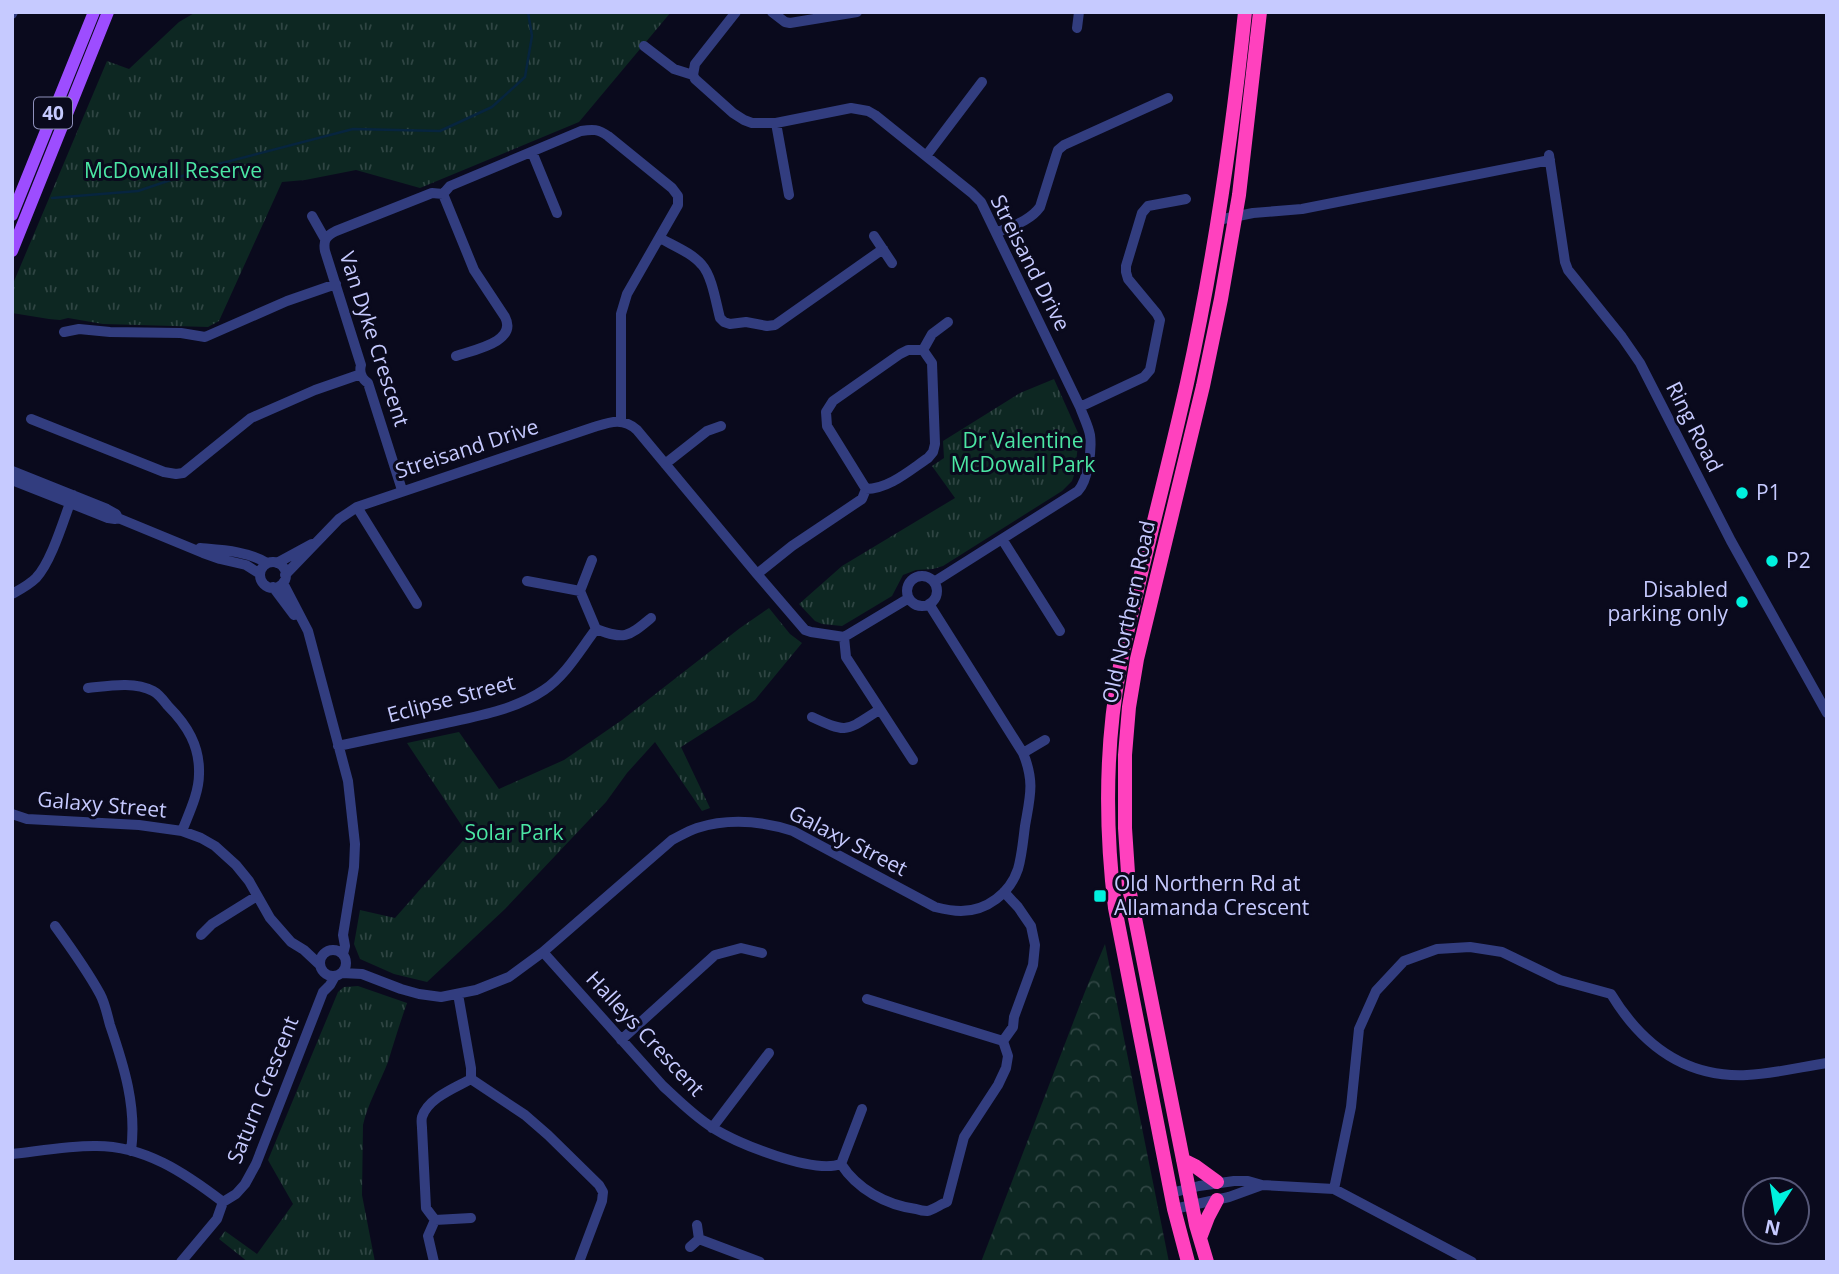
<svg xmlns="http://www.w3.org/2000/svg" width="1839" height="1274" viewBox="0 0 1839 1274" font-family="'Open Sans',sans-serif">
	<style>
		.forest { fill: url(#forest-crowns) }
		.park { fill: url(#park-tufts) }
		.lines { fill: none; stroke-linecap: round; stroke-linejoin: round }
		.stream { stroke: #07253f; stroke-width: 2.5 }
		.minor { stroke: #323d7f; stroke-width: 10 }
		.major { stroke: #9d4dff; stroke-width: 12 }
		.highway { stroke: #ff41be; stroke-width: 14 }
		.poi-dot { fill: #00f1de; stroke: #0a0a1d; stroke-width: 2.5 }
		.labels { text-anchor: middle; stroke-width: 6; stroke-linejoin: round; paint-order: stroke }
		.shield { fill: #0a0a1d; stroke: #8e90bb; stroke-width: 2 }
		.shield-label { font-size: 19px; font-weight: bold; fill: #c6caff }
		.park-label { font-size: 21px; fill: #4be6a4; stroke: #0a0a1d }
		.street-label { font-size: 21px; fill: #c6caff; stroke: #0a0a1d }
		.poi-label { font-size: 21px; fill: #c6caff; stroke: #0a0a1d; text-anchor: start }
	</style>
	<defs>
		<pattern id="forest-crowns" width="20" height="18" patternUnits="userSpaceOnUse" patternTransform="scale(1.75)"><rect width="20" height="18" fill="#0d2722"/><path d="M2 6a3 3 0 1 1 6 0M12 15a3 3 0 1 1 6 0" fill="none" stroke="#2f4543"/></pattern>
		<pattern id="park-tufts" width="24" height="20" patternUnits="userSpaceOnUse" patternTransform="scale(1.75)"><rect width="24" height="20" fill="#0d2722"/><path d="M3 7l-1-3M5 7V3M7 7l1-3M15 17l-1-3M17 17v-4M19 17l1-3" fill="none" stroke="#2f4543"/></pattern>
	</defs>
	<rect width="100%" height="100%" fill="#0a0a1d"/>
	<path class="forest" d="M1105 944 1169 1262H981L1086 989Z"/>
	<path class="park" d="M196 12H671L579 122 420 188 356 170 305 180 282 182 219 321 208 327 103 324 68 318 60 320 49 319 12 313V286L107 61 129 69 179 22Z
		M1054 379 1079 435 1075 472 1072 481 1062 491 943 566 933 569 916 570 903 575 892 596 842 626 822 624 815 621 799 604 842 566 955 498 932 466 944 458 943 441 1020 393Z
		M769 608 790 634 802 643 755 700 681 747 710 808 702 811 655 742 627 773 606 802 505 909 427 982 394 974 360 959 354 944 360 910 395 918 468 835 407 743 459 732 499 789 564 760 622 720 740 628Z
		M358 986 407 1003C400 1023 394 1042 388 1062 380 1083 368 1103 363 1125L362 1195 375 1262H248L219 1239 225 1231 257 1254 293 1204 268 1160 338 992 344 987Z"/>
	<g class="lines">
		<path class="stream" d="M52 198 138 191 215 165 353 129 440 131 492 107 525 77 532 36 528 12"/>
		<path class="minor" d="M736 12 695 64 693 75 695 79 733 113 744 120 752 123H776L851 108 868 111 875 115 972 193 981 202 1080 407C1083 416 1088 425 1090 435 1092 450 1088 480 1078 491L934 582
			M772 12 785 22 790 23 857 12
			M12 14 13 12
			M1077 28 1079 12
			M644 46 674 69 693 75
			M776 123 789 195
			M532 152 557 213
			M1549 155 1565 262 1568 270 1622 337 1640 363 1731 541 1827 713
			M926 156 982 82
			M443 194 474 270 505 317C518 342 473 350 456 356
			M312 216 325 239
			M1218 220 1253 213 1302 209 1550 160
			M996 233C1012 226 1030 221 1040 207L1056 156 1058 150 1064 145 1168 98
			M874 236 892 263
			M660 238C674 246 692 253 702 265 712 276 716 303 720 318L724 322 730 324 746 322 767 326 775 325 883 249
			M64 332 79 329 110 332 181 333 205 337 287 301 336 284
			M923 350 932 334 948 322
			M1080 407 1144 377 1150 370 1160 320 1157 314 1128 279 1126 272V266L1142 213 1148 206 1186 199
			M31 419 164 472 176 474 183 473 251 418 315 390 361 374
			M665 464 707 431 721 426
			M12 471 107 509 116 514 118 518
			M12 480 108 518 115 519 118 518 203 553 220 559 246 565 260 574
			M402 490 368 383C362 379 359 372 361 365L325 251C323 240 326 236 336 231L432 193 443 194 450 186 581 131C593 129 598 129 608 136L672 188 678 196V205L627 294 621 314V421
			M357 507 417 604
			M1002 539 1060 631
			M200 548C223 550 247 551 267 563
			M592 560 580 591 596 629
			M260 575a13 13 0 1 1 26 0a13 13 0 1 1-26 0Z
			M277 563 312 544
			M757 574 792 546 862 499 866 489C889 489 910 470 928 458L933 452 935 444 932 363 923 350H908L900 354 833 401 826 412 827 426 866 489
			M285 575 339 519 357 507 594 427C610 422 623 417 637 430L757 574 805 630 811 632 844 637 909 598
			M907 591a15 15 0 1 1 30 0a15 15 0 1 1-30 0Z
			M527 581 580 591
			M283 583 308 631 348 781 355 844 354 867 343 935 345 946 343 954
			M273 587 294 615
			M12 594C21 589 29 585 36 578 52 561 64 518 73 495
			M596 629C625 640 628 637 651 618
			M844 637 846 657 913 760
			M88 688C108 686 134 681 153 691 159 694 164 701 168 706 187 725 200 746 199 774 199 793 189 813 182 831
			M812 717C848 734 846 731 879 710
			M338 746C371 739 404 732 437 725 473 717 513 711 544 690 566 675 580 650 596 629
			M1023 753 1045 740
			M12 814 27 819 139 825 182 831 201 838 215 846 236 865 249 881 270 918 291 942 304 950 320 965
			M55 926C71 948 87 970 100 994 105 1003 107 1014 110 1025 124 1066 137 1107 131 1151
			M201 935 212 924 257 896
			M320 963a13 13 0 1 1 26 0a13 13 0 1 1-26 0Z
			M543 952 663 1086C679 1101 695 1117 713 1128 738 1144 813 1174 841 1164 857 1189 886 1205 916 1209 919 1210 923 1211 927 1211 933 1210 941 1204 947 1202L964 1137 998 1085 1006 1068 1008 1056 1003 1041 1013 1027 1014 1017 1033 965 1035 945 1031 926 1018 907 1004 892
			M342 973 362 974 401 989 419 994 441 997 476 990 509 977 543 952 672 840C680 836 688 831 697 828 729 818 762 821 793 831L935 907C943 909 952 911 961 911 987 911 1010 893 1018 869 1022 855 1023 841 1025 826 1030 797 1035 782 1023 753L929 604
			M458 994 471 1068V1079
			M867 999 1003 1041
			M621 1040 715 955 741 948 762 953
			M471 1079 525 1115 548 1135 599 1185 603 1192 602 1201 579 1262
			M712 1128 769 1053
			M12 1154C39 1151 67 1146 94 1146 144 1145 185 1173 223 1202
			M841 1164 862 1109
			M1334 1189 1351 1107 1359 1029 1376 991 1404 961 1437 949 1470 947 1502 952 1560 980 1611 994C1642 1045 1685 1078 1747 1075 1772 1074 1801 1067 1827 1063
			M1171 1193 1199 1186 1234 1181H1248L1262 1185 1334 1189 1472 1262
			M1174 1209 1229 1197 1262 1185
			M435 1220 471 1218
			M699 1239 760 1262
			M690 1247 699 1239 697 1225
			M181 1262 217 1219 223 1202 236 1194 245 1184 256 1164 323 992 330 985 335 976
			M434 1262 428 1236 435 1220 426 1208 422 1128C422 1125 421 1121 422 1117 428 1098 455 1088 471 1079"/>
		<path class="major" d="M12 215 94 12
			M12 251 108 12"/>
		<path class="highway" d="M1183 1160 1195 1166 1217 1182
			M1200 1238 1208 1217 1217 1200
			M1188 1262 1174 1209 1115 908C1105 827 1105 746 1120 666 1124 643 1130 621 1135 599 1152 527 1171 455 1187 383 1214 261 1232 136 1245 12
			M1207 1262 1196 1225 1129 888 1125 828V755L1129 707 1137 659 1203 386 1221 299 1239 195 1260 12"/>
	</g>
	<g class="poi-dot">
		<circle cx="1742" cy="493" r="7"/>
		<circle cx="1772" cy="561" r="7"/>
		<circle cx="1742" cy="602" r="7"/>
		<rect x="1093" y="889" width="14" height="14" rx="3.5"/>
	</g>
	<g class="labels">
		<rect class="shield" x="34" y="97.5" width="38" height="31" rx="5"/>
		<g class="shield-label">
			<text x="53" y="120">40</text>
		</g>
		<g class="park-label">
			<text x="173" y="178">McDowall Reserve</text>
			<text x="1023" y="448">Dr Valentine<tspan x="1023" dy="24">McDowall Park</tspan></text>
			<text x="514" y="840">Solar Park</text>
		</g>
		<g class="street-label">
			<text transform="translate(1030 263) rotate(63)" y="7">Streisand Drive</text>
			<text transform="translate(374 339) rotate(72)" y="7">Van Dyke Crescent</text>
			<text transform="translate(1694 427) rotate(63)" y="7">Ring Road</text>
			<text transform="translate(467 449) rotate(-18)" y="7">Streisand Drive</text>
			<text transform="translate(1129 612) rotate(-78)" y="7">Old Northern Road</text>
			<text transform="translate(451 699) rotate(-15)" y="7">Eclipse Street</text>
			<text transform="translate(102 805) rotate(5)" y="7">Galaxy Street</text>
			<text transform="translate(848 841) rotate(27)" y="7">Galaxy Street</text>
			<text transform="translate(645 1034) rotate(47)" y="7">Halleys Crescent</text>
			<text transform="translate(263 1090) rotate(-68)" y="7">Saturn Crescent</text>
		</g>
		<g class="poi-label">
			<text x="1756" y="500">P1</text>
			<text x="1786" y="568">P2</text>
			<text x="1728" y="597" text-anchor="end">Disabled<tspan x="1728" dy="24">parking only</tspan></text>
			<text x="1114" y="891">Old Northern Rd at<tspan x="1114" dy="24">Allamanda Crescent</tspan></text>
		</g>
	</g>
	<rect width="1839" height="1274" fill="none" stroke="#c6caff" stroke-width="28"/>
	<g transform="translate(1776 1211) rotate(192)"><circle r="33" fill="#0a0a1d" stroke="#555777" stroke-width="2"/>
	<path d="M0-5L12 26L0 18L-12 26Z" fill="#00f1de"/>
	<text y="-10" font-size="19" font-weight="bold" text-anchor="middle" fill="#c6caff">N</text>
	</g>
</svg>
